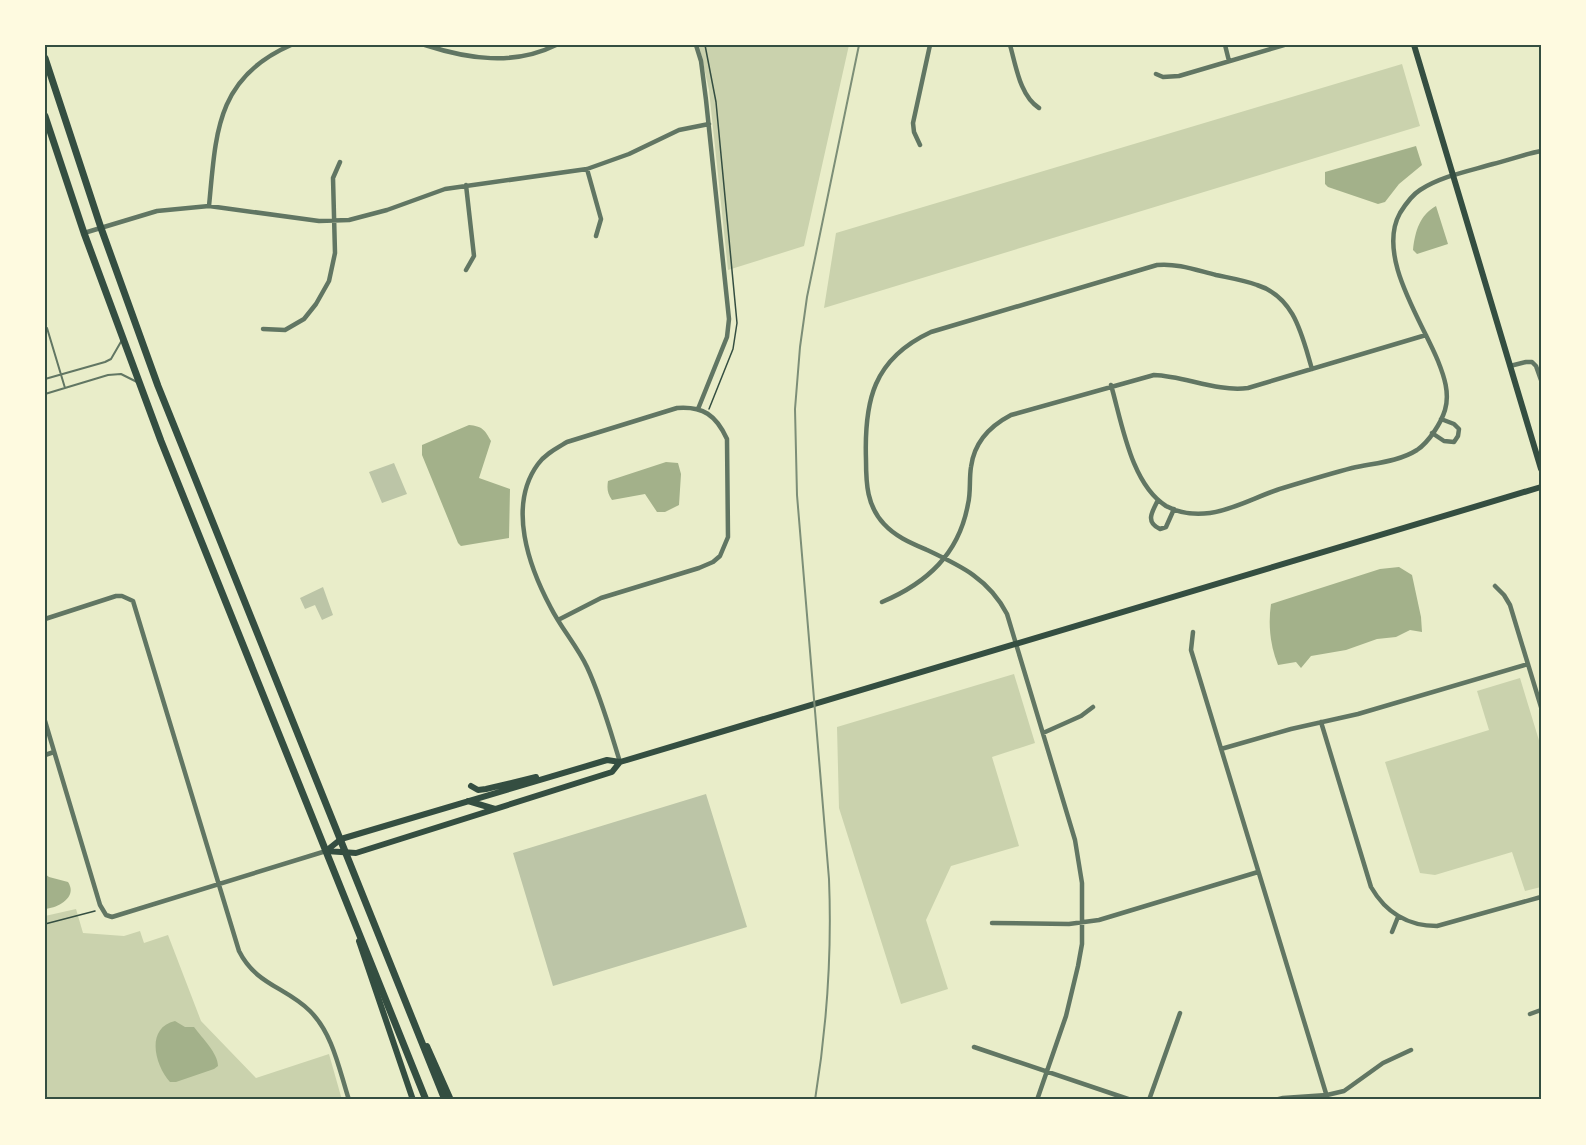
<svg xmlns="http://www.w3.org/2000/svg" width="1586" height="1145" viewBox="0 0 1586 1145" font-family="'Nunito Sans',sans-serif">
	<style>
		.green { fill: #cad2ad }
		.water { fill: #a3b18a }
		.building { fill: #bcc5a7 }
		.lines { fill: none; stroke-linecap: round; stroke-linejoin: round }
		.path { stroke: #344e41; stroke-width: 1.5 }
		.service { stroke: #617663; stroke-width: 2 }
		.minor { stroke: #617663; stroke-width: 4.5 }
		.secondary { stroke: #344e41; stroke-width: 6 }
		.primary { stroke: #344e41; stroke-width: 7 }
		.rail { stroke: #7c8e77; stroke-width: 2 }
		.neatline { fill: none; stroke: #344e41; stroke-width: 2 }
	</style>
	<rect width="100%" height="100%" fill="#e9edc9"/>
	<path class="green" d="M699 45H849L804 246 728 270 709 90Z
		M1402 64 1420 126 824 308 836 233Z
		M1014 674 1035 743 992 757 1019 846 951 866 926 920 948 989 901 1004 839 808 837 727Z
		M1520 678 1541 747V887L1525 891 1512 852 1435 875 1420 873 1385 762 1489 730 1477 691Z
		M76 909 83 933 124 936 140 931 144 943 168 935 201 1021 256 1078 329 1054 342 1100H45V916Z"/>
	<path class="water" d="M1416 146 1422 165 1399 184 1385 202 1378 204 1328 187 1325 184V172Z
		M1436 206 1448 244 1417 254 1413 250C1415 231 1420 215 1436 206Z
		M469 425C482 426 485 430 491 441L479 478 510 489 509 538 461 546 458 543 422 455V445Z
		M666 462 678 463 681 474 679 505 665 512H657L645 494 612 500C607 493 607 488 608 481Z
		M1399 567 1412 575 1421 617 1422 632 1410 630 1396 637 1377 639 1346 650 1311 656 1301 668 1296 662 1278 665C1270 645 1268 624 1271 604L1380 569Z
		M45 874 49 877 68 882C78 897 58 908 45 909Z
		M175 1021 185 1027H194C202 1038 218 1053 218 1066L214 1069 176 1082H170C155 1066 145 1028 175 1021Z"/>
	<path class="building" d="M394 463 407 494 382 503 369 472Z
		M323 587 333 615 322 620 315 605 305 609 300 598Z
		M706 794 747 927 553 986 513 853Z"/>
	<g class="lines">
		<path class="path" d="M705 45 716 102 737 323 733 349 709 409
			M45 924 95 911"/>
		<path class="service" d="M47 328 65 388
			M45 379 105 362 111 359 122 340
			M45 394 108 375 121 374 137 382"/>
		<path class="minor" d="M425 45C468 59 514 66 556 45
			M696 45 701 61 706 100 729 319 727 337 698 409
			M1010 45C1016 66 1020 96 1039 108
			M1225 45 1229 61
			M1156 74 1163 77 1179 76 1284 45
			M920 145 914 132 913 123 930 45
			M587 169 601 219 596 236
			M209 206C216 135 215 78 291 45
			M84 233 157 211 209 206 319 221 349 220 387 210 445 189 587 169 629 154 679 130 709 124
			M466 270 474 256 466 185
			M263 329 285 330 304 319 316 304 329 281 335 253 333 178 340 162
			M1510 366 1526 362H1532L1536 366 1541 380
			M1111 385C1122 423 1131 484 1166 506 1179 513 1195 515 1210 513 1234 510 1259 495 1283 488 1306 481 1329 474 1352 468 1374 463 1398 462 1417 450 1429 442 1441 423 1445 410 1450 393 1444 376 1438 361 1422 321 1376 256 1400 213 1405 205 1412 195 1420 190 1442 176 1469 171 1493 164 1509 160 1525 154 1541 151
			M1432 433 1444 441 1454 442 1458 436 1459 429 1454 424 1441 419
			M1158 500C1152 512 1145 522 1160 529L1166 527 1174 509
			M1495 586 1504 595 1510 605 1541 707
			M882 602C927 583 959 554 968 504 971 492 969 479 971 467 974 443 990 426 1011 415L1154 375C1185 376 1216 392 1248 388L1426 335
			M45 619 116 596H122L133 601 239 951C256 985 286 987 310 1011 333 1034 339 1069 349 1100
			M558 620 601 598 699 568 713 562 720 556 728 537 727 439C716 415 703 406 677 408L567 442C557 448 545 454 538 464 507 506 529 567 551 608 561 628 577 646 587 667 601 697 610 730 620 762
			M1193 632 1191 650 1328 1100
			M45 721 100 905 106 915 112 917 326 851
			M1321 722 1371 887C1386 913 1407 926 1437 926L1541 897
			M1043 733 1081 716 1093 707
			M1221 749 1291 729 1358 714 1528 664
			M45 755 54 752
			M992 923 1069 924 1099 920 1258 872
			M1392 932 1398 917
			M1530 1014 1541 1010
			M974 1047 1131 1100
			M1037 1100 1066 1016 1078 966 1082 944V883L1075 840 1007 614C989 579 961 566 927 550 911 543 896 537 884 524 867 506 866 484 866 460 864 401 873 359 931 332L1157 265C1177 263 1196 270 1216 275 1230 278 1243 280 1257 285 1295 297 1302 336 1312 369
			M1149 1100 1180 1013
			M1275 1100 1283 1098 1327 1095 1344 1091 1383 1063 1411 1050"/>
		<path class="secondary" d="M1414 45 1541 469
			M471 786 478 790 486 789 536 777
			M468 801 495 809
			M326 851 341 839 607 760 620 762 1541 487
			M326 851 356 853 612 772 620 762
			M359 941 413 1100
			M427 1046 451 1100"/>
		<path class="primary" d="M45 58 101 228 158 386 445 1100
			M45 116 84 233 161 441 426 1100"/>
		<path class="rail" d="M815 1100C827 1026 832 954 829 879L797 495 795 409 800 347 807 297 859 45"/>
	</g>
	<rect width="1586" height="1145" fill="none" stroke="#fefae0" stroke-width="93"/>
	<rect x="46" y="46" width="1494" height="1052" class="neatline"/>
</svg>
